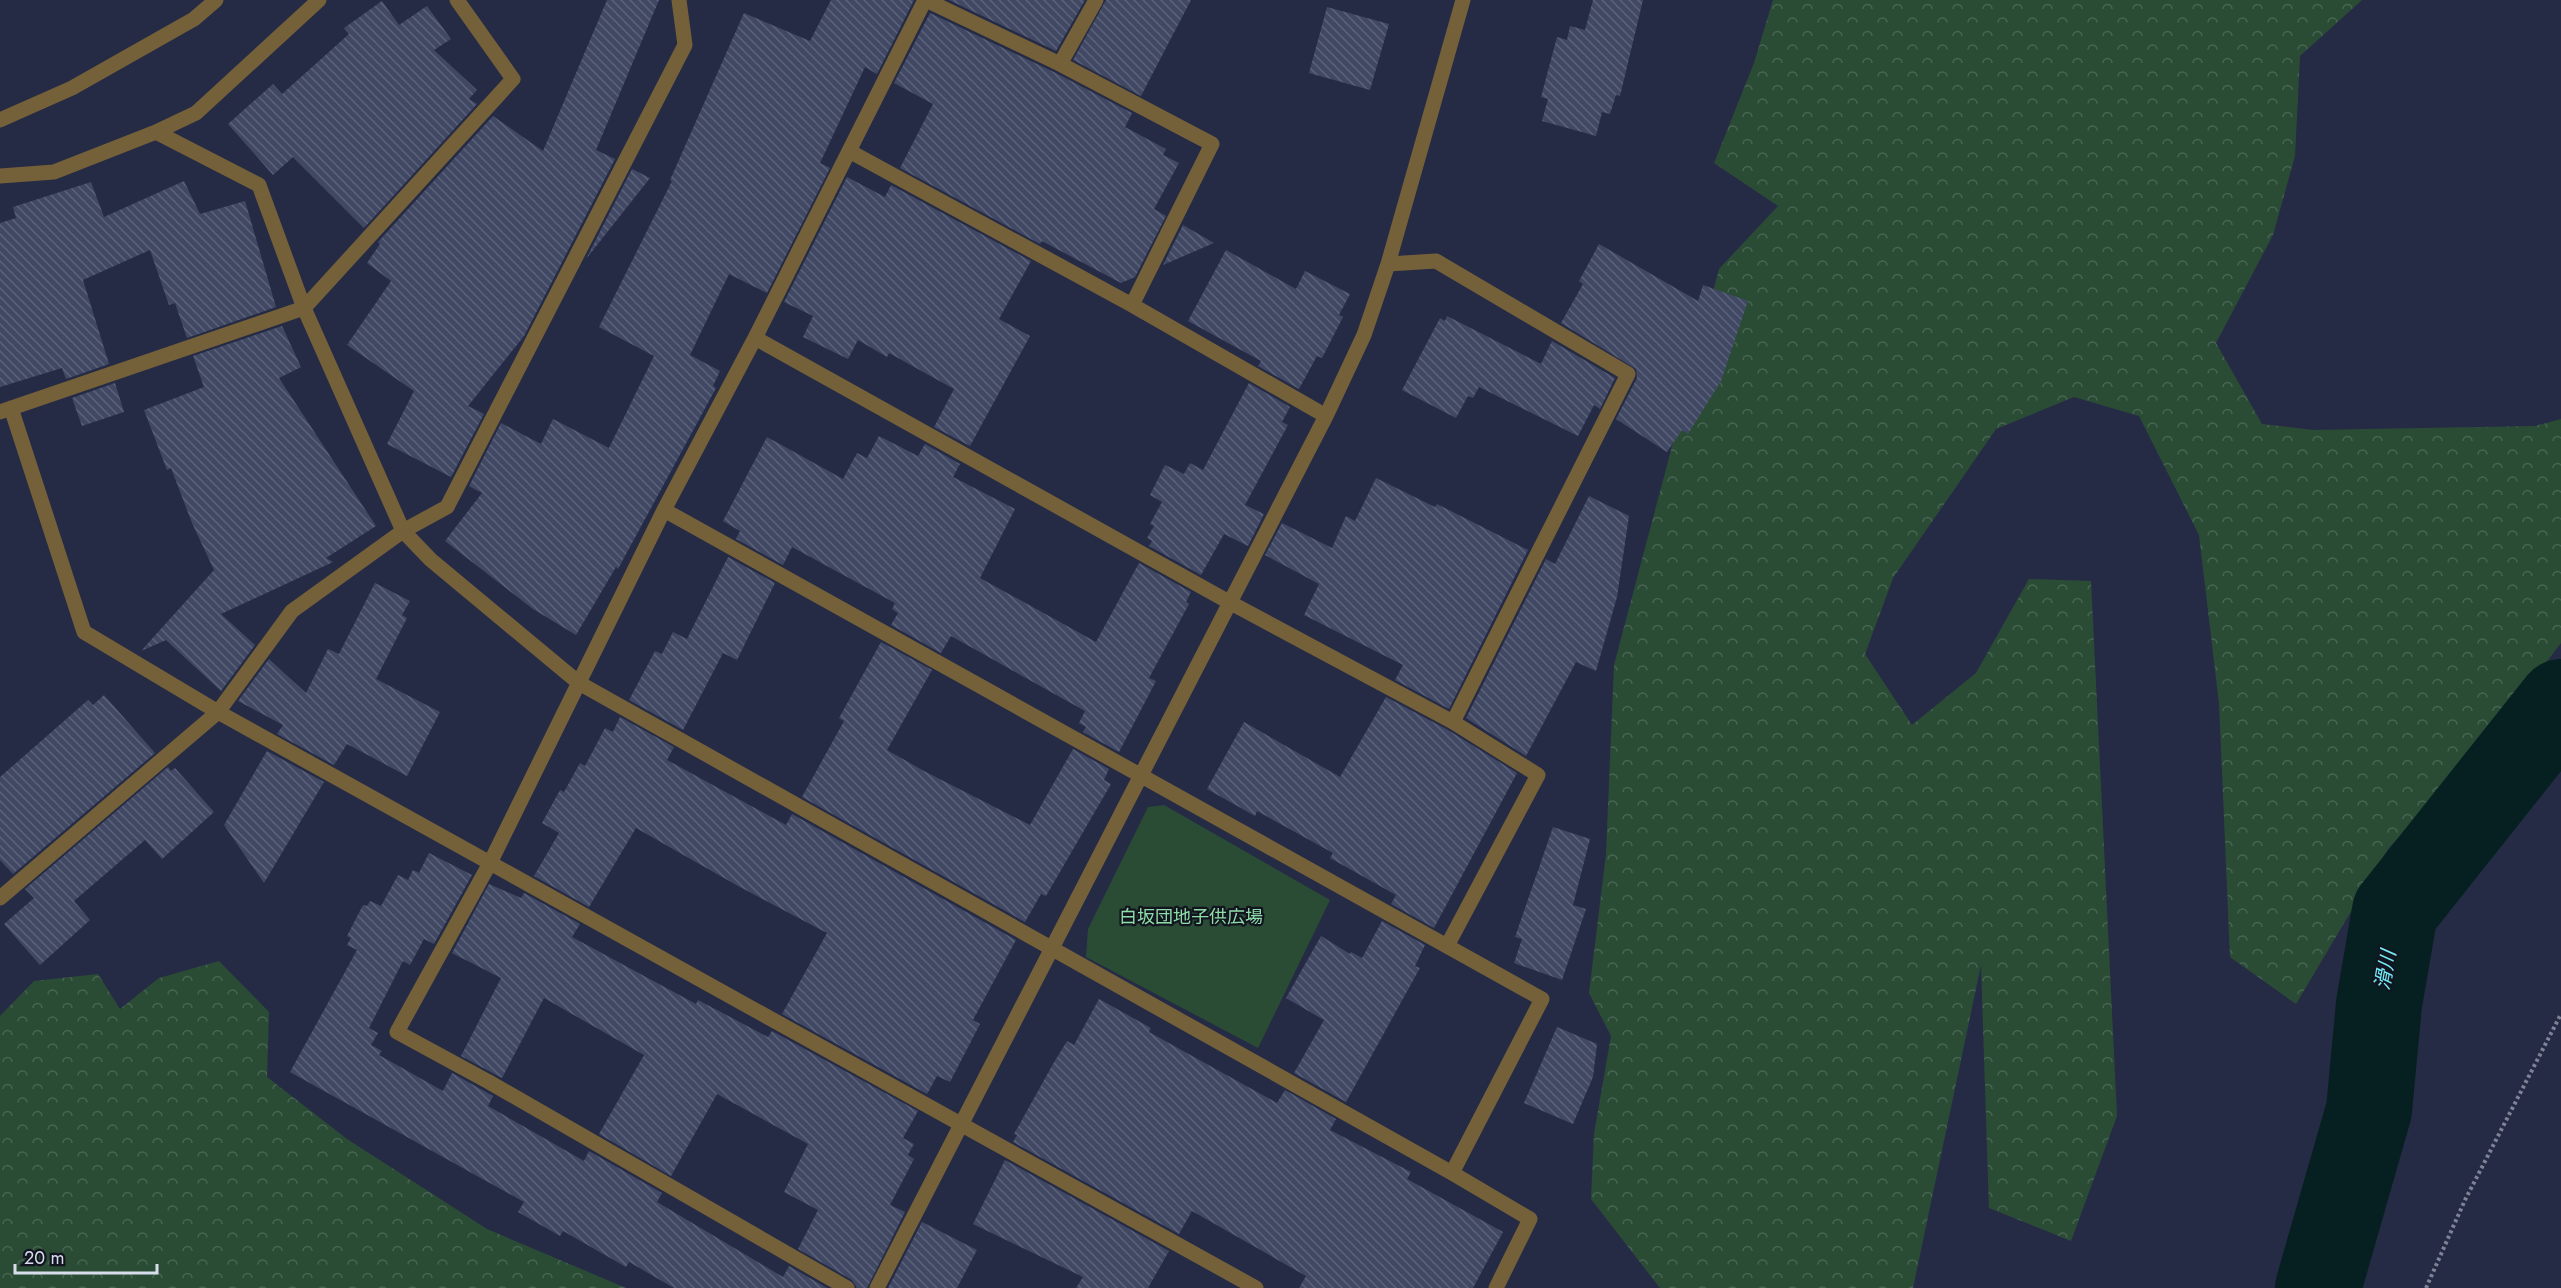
<svg xmlns="http://www.w3.org/2000/svg" width="2561" height="1288" viewBox="0 0 2561 1288" font-family="Jost,'Noto Sans JP',sans-serif">
	<style>
		.forest { fill: url(#forest-crowns) }
		.park { fill: #2a4c35 }
		.lines { fill: none; stroke-linecap: round; stroke-linejoin: round }
		.river { stroke: #062022; stroke-width: 86 }
		.building { fill: url(#building-back-hatch) }
		.path { stroke: #7e8398; stroke-width: 4; stroke-dasharray: 3 3; stroke-linecap: butt }
		.street { stroke: #756139; stroke-width: 15 }
		.labels { text-anchor: middle; stroke-width: 4.5; stroke-linejoin: round; paint-order: stroke }
		.park-label { font-size: 18px; fill: #8edda7; stroke: #121520 }
		.water-label { font-size: 20px; font-style: italic; fill: #73ebf6; stroke: #121520 }
	</style>
	<defs>
		<pattern id="forest-crowns" width="20" height="18" patternUnits="userSpaceOnUse" patternTransform="scale(1.5)"><rect width="20" height="18" fill="#2a4c35"/><path d="M2 6a3 3 0 1 1 6 0M12 15a3 3 0 1 1 6 0" fill="none" stroke="#486553"/></pattern>
		<pattern id="building-back-hatch" width="6" height="6" patternUnits="userSpaceOnUse" patternTransform="scale(1.5)"><rect width="6" height="6" fill="#414864"/><path d="M-1 5l2 2M0 0l6 6M5-1l2 2" fill="none" stroke="#5c627a"/></pattern>
	</defs>
	<rect width="100%" height="100%" fill="#262b45"/>
	<path class="forest" d="M1773 0H2362L2300 56 2295 156 2273 235 2216 343 2262 424 2313 430 2535 426 2561 419V643L2503 719 2388 849 2296 1004 2230 957 2219 703 2199 535 2139 416 2074 397 1996 429 1893 578 1865 654 1912 725 1976 673 2029 579 2091 581 2117 1116 2071 1241 1989 1208 1981 965 1913 1288H1660L1591 1199 1594 1134 1611 1036 1589 993 1606 854 1614 665 1719 269 1778 206 1714 163 1754 63Z
		M219 961 269 1012 267 1077 347 1139 487 1229 626 1288H0V1016L34 981 98 974 120 1009 159 978Z"/>
	<path class="park" d="M1164 805 1330 900 1258 1048 1086 957 1088 929 1148 807Z"/>
	<g class="lines">
		<path class="river" d="M2318 1288 2369 1110 2379 1004 2395 911 2561 702"/>
	</g>
	<path class="building" d="M607 0H659L596 150 615 159 524 336 468 406 484 414 451 477 387 444 414 391 347 345 391 281 367 263 380 244 378 242 493 116 543 151Z
		M831 0H914L877 74 865 67 820 163 830 168 767 293 729 274 690 355 720 371 713 386 716 388 618 569 616 567 576 635 533 609 445 541 482 493 469 486 501 423 541 444 553 419 609 448 654 356 599 327 672 181 670 180 744 13 810 41Z
		M949 0H1085L1056 51Z
		M1106 0H1191L1141 96 1073 60Z
		M1593 0H1643L1620 96 1616 95 1610 114 1602 112 1596 136 1542 121 1548 99 1541 97 1557 37 1567 40 1570 26 1585 30Z
		M382 1 399 25 427 6 451 39 434 50 477 90 469 99 477 104 364 228 293 157 273 175 228 124 273 84 282 94 349 34 344 28Z
		M1327 7 1389 24 1370 90 1309 73Z
		M930 13 1056 73 1132 113 1125 127 1166 149 1163 155 1179 163 1154 209 1166 216 1135 277 1121 283 1042 241 1040 244 900 168 933 104 894 83Z
		M632 169 650 178 586 259Z
		M847 177 885 197 891 185 1031 261 999 319 1030 336 970 446 934 427 954 389 889 353 887 357 858 340 848 359 803 337 813 316 784 302Z
		M184 181 200 214 245 201 276 307 187 338 175 303 169 305 150 250 83 280 109 364 66 379 62 368 0 387V223L16 218 13 207 91 182 104 217Z
		M1183 225 1214 243 1163 265Z
		M1599 244 1698 301 1703 285 1748 301 1721 381 1688 434 1682 430 1667 452 1616 419 1637 378 1636 369 1561 323 1583 284 1579 281Z
		M1226 250 1296 289 1305 271 1350 294 1339 315 1343 317 1322 358 1317 356 1299 389 1258 366 1261 361 1188 321Z
		M1447 316 1541 364 1552 341 1615 378 1600 409 1594 405 1578 436 1479 387 1473 398 1468 396 1456 418 1402 390 1440 318 1445 321Z
		M282 326 301 367 279 378 376 526 326 558 333 562 221 614 255 645 221 691 166 640 141 651 214 570 192 523 171 468 167 470 144 410 204 387 193 356Z
		M115 383 124 412 82 426 72 398Z
		M1249 383 1290 407 1282 422 1288 425 1245 505 1264 514 1248 546 1224 534 1201 575 1149 546 1152 541 1147 538 1154 526 1150 524 1162 502 1150 495 1165 465 1184 474 1190 463 1203 470Z
		M879 436 918 456 925 444 960 464 953 477 1015 509 980 578 1096 642 1139 563 1191 592 1186 602 1189 604 1149 678 1156 681 1119 752 1083 732 1086 727 1079 723 1085 711 951 636 941 653 891 625 898 613 892 609 895 603 792 547 783 565 736 539 740 531 723 521 767 437 843 479 857 453 867 458Z
		M1376 478 1435 507 1437 504 1528 550 1449 709 1395 680 1403 665 1304 615 1319 584 1265 555 1282 523 1332 548 1346 516 1355 521Z
		M1589 496 1629 516 1617 597 1596 671 1576 662 1526 756 1466 718 1546 559 1555 564Z
		M728 557 775 583 737 660 723 653 683 730 629 700 655 651 662 654 673 632 687 639Z
		M375 583 410 601 402 615 407 618 376 679 440 712 407 776 347 744 334 765 277 734 283 725 238 701 269 659 306 693 328 649 339 654Z
		M881 642 932 670 887 750 924 771 1030 825 1073 749 1109 769 1104 780 1111 784 1046 896 1041 894 1025 922 802 797 844 721 839 718Z
		M104 695 155 753 13 874 0 860V777L88 700 93 705Z
		M1386 697 1448 730 1517 773 1434 928 1391 904 1396 895 1330 858 1333 853 1257 811 1255 816 1207 789 1244 722 1340 777Z
		M620 717 674 747 667 760 786 825 792 814 1016 940 973 1020 980 1024 950 1082 937 1076 927 1094 782 1014 827 933 738 886 636 828 589 907 534 876 559 833 542 823 560 790 564 792 580 763 585 766 605 728 613 732Z
		M267 751 324 782 264 883 224 825Z
		M168 767 171 771 175 768 214 812 162 859 145 840 74 901 90 920 40 965 4 924 34 898 25 889Z
		M1553 827 1590 839 1573 905 1586 909 1562 980 1514 963 1522 939 1515 937Z
		M429 853 472 875 434 944 424 939 410 965 403 961 369 1028 378 1033 371 1045 382 1051 379 1055 443 1091 452 1073 493 1096 488 1106 584 1161 589 1151 662 1193 657 1202 783 1277 789 1266 827 1288H674L629 1262 626 1267 563 1231 560 1236 518 1212 524 1202 290 1072 357 950 347 945 351 938 347 936 363 905 367 906 370 901 381 906 398 875 408 880 413 870 419 873Z
		M489 884 521 898 524 893 580 924 572 937 696 1004 698 1000 768 1037 772 1031 918 1111 903 1138 914 1144 908 1155 914 1159 890 1205 905 1212 867 1288H857L852 1280 798 1249 818 1210 784 1192 808 1144 717 1094 671 1176 599 1134 644 1055 544 998 502 1078 461 1056 501 978 452 953Z
		M1382 921 1425 945 1415 966 1420 968 1346 1102 1294 1073 1324 1020 1286 998 1321 936 1350 954 1351 952 1362 958Z
		M1099 999 1151 1028 1149 1032 1277 1103 1285 1090 1336 1119 1330 1130 1411 1172 1407 1179 1503 1232 1473 1288H1299L1306 1276 1192 1211 1179 1234 1013 1142 1017 1135 1014 1134 1053 1064 1067 1041 1074 1045Z
		M1557 1027 1597 1044 1593 1077 1573 1124 1524 1103Z
		M1005 1160 1169 1251 1148 1288H1076L1083 1277 973 1224Z
		M922 1222 977 1250 957 1288H888Z"/>
	<g class="lines">
		<path class="path" d="M2426 1288 2465 1200 2561 1014"/>
		<path class="street" d="M926 0 1060 64 1212 144 1132 305 1326 416
			M1060 64 1096 0
			M0 120 72 88 194 19 216 0
			M156 132 196 113 319 0
			M849 151 1132 305
			M0 176 54 172 156 132 259 185 304 308 403 531 431 560 579 683 1452 1173 1530 1219 1496 1288
			M1388 264 1436 261 1628 374 1453 722
			M755 338 1229 602 1453 722 1538 775 1447 946
			M11 408 84 632 218 712 1256 1288
			M0 412 304 308 513 79 457 0
			M664 510 1542 999 1452 1173
			M0 898 218 712 292 611 403 531 447 507 685 45 679 0
			M847 1288 489 1082 397 1032 490 863 664 510 755 338 925 0
			M877 1288 1326 416 1364 335 1388 264 1463 0"/>
	</g>
	<g class="labels">
		<g class="park-label">
			<text x="1191" y="923">白坂団地子供広場</text>
		</g>
		<g class="water-label">
			<text transform="translate(2385 970) rotate(-80)" y="7">滑川</text>
		</g>
	</g>
	<path d="M15 1264v9h142v-9" fill="none" stroke="#d8dded" stroke-width="3"/>
	<text x="24" y="1264" font-size="18" fill="#d8dded" stroke="#121520" stroke-width="4.5" paint-order="stroke">20 m</text>
</svg>
